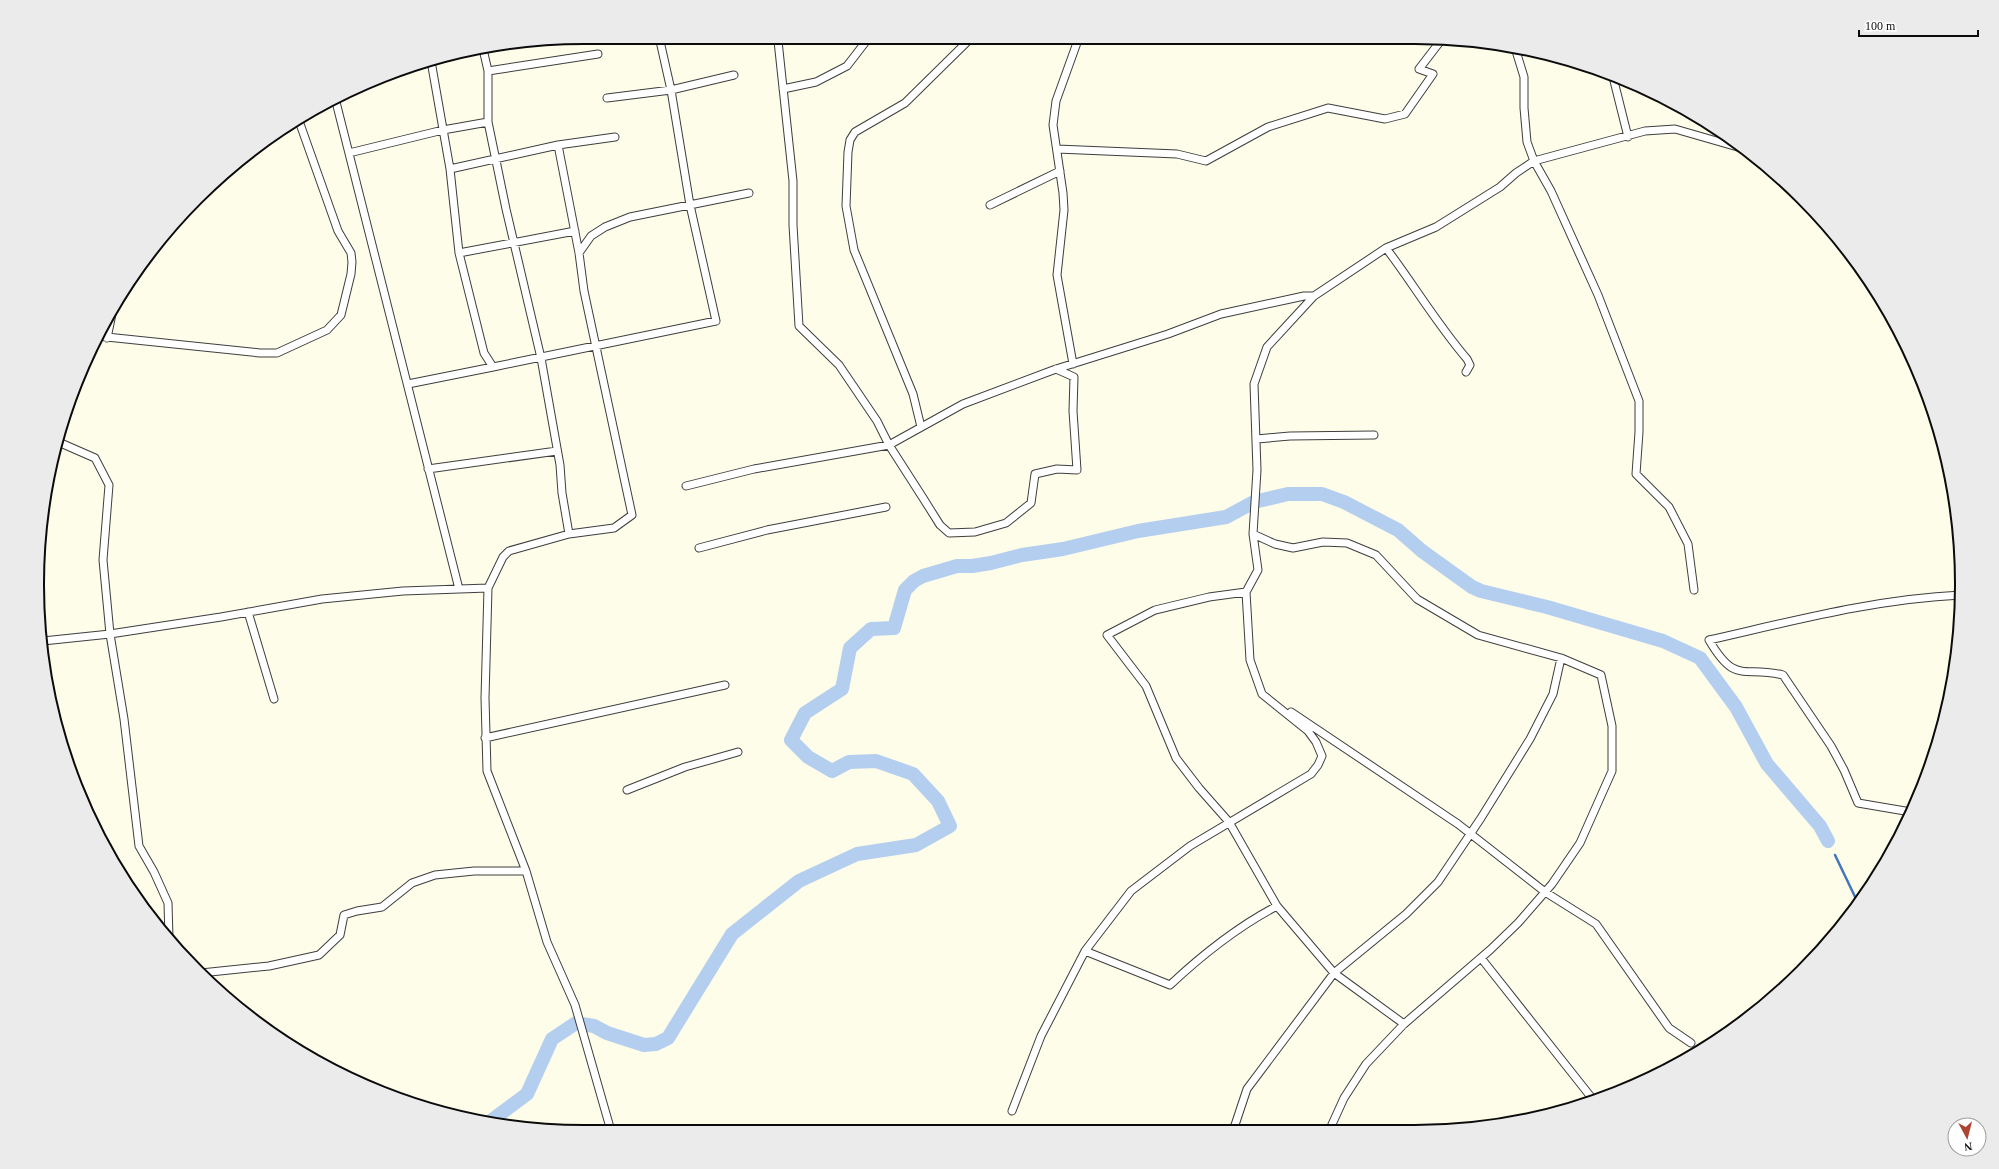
<svg xmlns="http://www.w3.org/2000/svg" width="1999" height="1169" viewBox="0 0 1999 1169" font-family="Georgia,serif">
	<style>
		.lines { fill: none; stroke-linecap: round; stroke-linejoin: round }
		.stream { stroke: #4375bf; stroke-width: 2.5 }
		.river { stroke: #b4ceef; stroke-width: 14 }
		.street-casing { stroke: #3e3e3e; stroke-width: 9 }
		.street { stroke: #fff; stroke-width: 7 }
		.rim { fill: none; stroke: #0b0b0b; stroke-width: 2 }
	</style>
	<rect width="100%" height="100%" fill="#fdfdea"/>
	<g class="lines">
		<path class="stream" d="M1835 855 1858 903"/>
		<path class="river" d="M492 1120 527 1094 552 1039 576 1023 594 1026 607 1033 644 1045 656 1044 668 1038 732 934 799 881 857 854 916 845 950 826 938 801 913 774 876 761 849 762 832 771 808 757 791 740 805 713 842 689 850 648 871 629 894 628 905 590 914 581 923 576 957 566H972L991 563 1022 555 1063 549 1138 531 1226 517 1254 502 1288 494H1322L1344 502 1398 530 1422 551 1472 587 1481 591 1547 607 1663 641 1700 658 1736 707 1767 764 1820 826 1828 841"/>
		<g class="street-casing">
			<path id="street" d="M778 41 793 181V225L799 326 839 365 877 421 889 445 923 498 940 525 949 533 975 532 1006 523 1031 503 1035 474 1057 469 1077 470 1073 411 1074 377 1056 369
				M483 49 488 71V122L506 209 541 358 560 465 562 493 569 534
				M431 61 450 169 459 253 484 353 493 367 716 321 690 205 671 90 660 41
				M488 71 598 54
				M1613 77 1628 137
				M783 89 816 82 847 66 867 40
				M335 98 459 589
				M607 98 671 90 734 75
				M1057 149 1177 154 1206 161 1268 127 1328 108 1385 119 1405 114 1433 74 1419 69 1439 43 1445 38
				M349 153 443 130 488 122
				M450 169 558 145 615 137
				M990 205 1060 171
				M1386 248C1414 285 1437 324 1467 359L1470 365 1466 372
				M459 253 575 231
				M579 253 591 236 605 227 630 217 749 193
				M97 336 260 353H277L327 330 341 315 351 274 352 262 351 253 338 231 299 121
				M107 338 113 309
				M1073 364 1057 275 1064 210 1063 193 1053 125 1056 101 1078 40
				M408 384 493 367
				M921 427 913 394 854 250 846 206 848 152 850 140 855 132 905 103 969 40
				M1257 439 1290 436 1374 435
				M56 441 95 458 109 485 103 560 110 634 124 719 139 846 154 872 168 903 169 938
				M428 469 557 451
				M686 486 754 469 889 445 963 404 1056 369 1168 334 1221 314 1304 296H1314
				M699 548 767 530 886 507
				M488 588 503 557 509 551 569 534 614 528 632 515 584 291 579 253 558 145
				M1694 590 1688 544 1669 507 1636 474 1639 432V401L1598 295 1551 191 1534 161 1645 131 1675 129 1741 148
				M1246 592 1209 597 1155 610 1107 635 1146 686 1176 758 1199 788 1229 822 1277 906 1334 973 1404 1024
				M248 612 274 699
				M43 641 110 634 221 617 322 599 403 591 488 588 485 698 487 771 526 871 547 942 575 1005 611 1131
				M1291 712 1458 824 1545 892 1596 924 1669 1028 1691 1043
				M485 738 725 685
				M627 790 685 767 738 752
				M1911 812 1858 803 1844 770 1831 746 1783 675C1743 665 1736 686 1709 640 1793 621 1875 599 1961 595
				M1085 951 1170 985C1203 954 1237 927 1277 906
				M1481 958 1591 1097
				M201 973 269 966 319 955 340 935 344 915 357 911 382 907 412 883 435 875 474 871H526
				M1012 1111 1041 1036 1085 951 1131 891 1190 846 1311 774 1318 765 1322 756 1316 742 1308 731 1262 694 1250 660 1246 592 1258 570 1253 534
				M1233 1131 1247 1089 1334 973 1406 914 1438 882 1481 818 1530 739 1553 694 1561 658
				M1329 1131 1344 1098 1366 1064 1404 1024 1490 950 1518 923 1552 884 1580 843 1612 771V726L1601 675 1561 658 1478 635 1417 599 1376 555 1347 543 1323 542 1293 548 1275 544 1253 534 1257 470 1254 384 1267 347 1314 296 1386 248 1436 227 1500 187 1516 173 1534 161 1527 142 1524 108V77L1516 51"/>
		</g>
		<use href="#street" class="street"/>
	</g>
	<path d="M0 0H1999V1169H0ZM584 44H1415A540 540 0 0 1 1955 584V585A540 540 0 0 1 1415 1125H584A540 540 0 0 1 44 585V584A540 540 0 0 1 584 44Z" fill="#ebebeb" fill-rule="evenodd"/>
	<path class="rim" d="M584 44H1415A540 540 0 0 1 1955 584V585A540 540 0 0 1 1415 1125H584A540 540 0 0 1 44 585V584A540 540 0 0 1 584 44Z"/>
	<g transform="translate(1967 1137) rotate(173)"><circle r="19" fill="#ffffff" stroke="#9d9d9d"/>
	<path d="M0-3L7 15L0 10L-7 15Z" fill="#ac4431"/>
	<text y="-6" font-size="11" font-weight="bold" text-anchor="middle" fill="#0b0b0b">N</text>
	</g>
	<path d="M1859 30v6h119v-6" fill="none" stroke="#0b0b0b" stroke-width="2"/>
	<text x="1865" y="30" font-size="12" fill="#0b0b0b" stroke="#ffffff" stroke-width="3" paint-order="stroke">100 m</text>
</svg>
